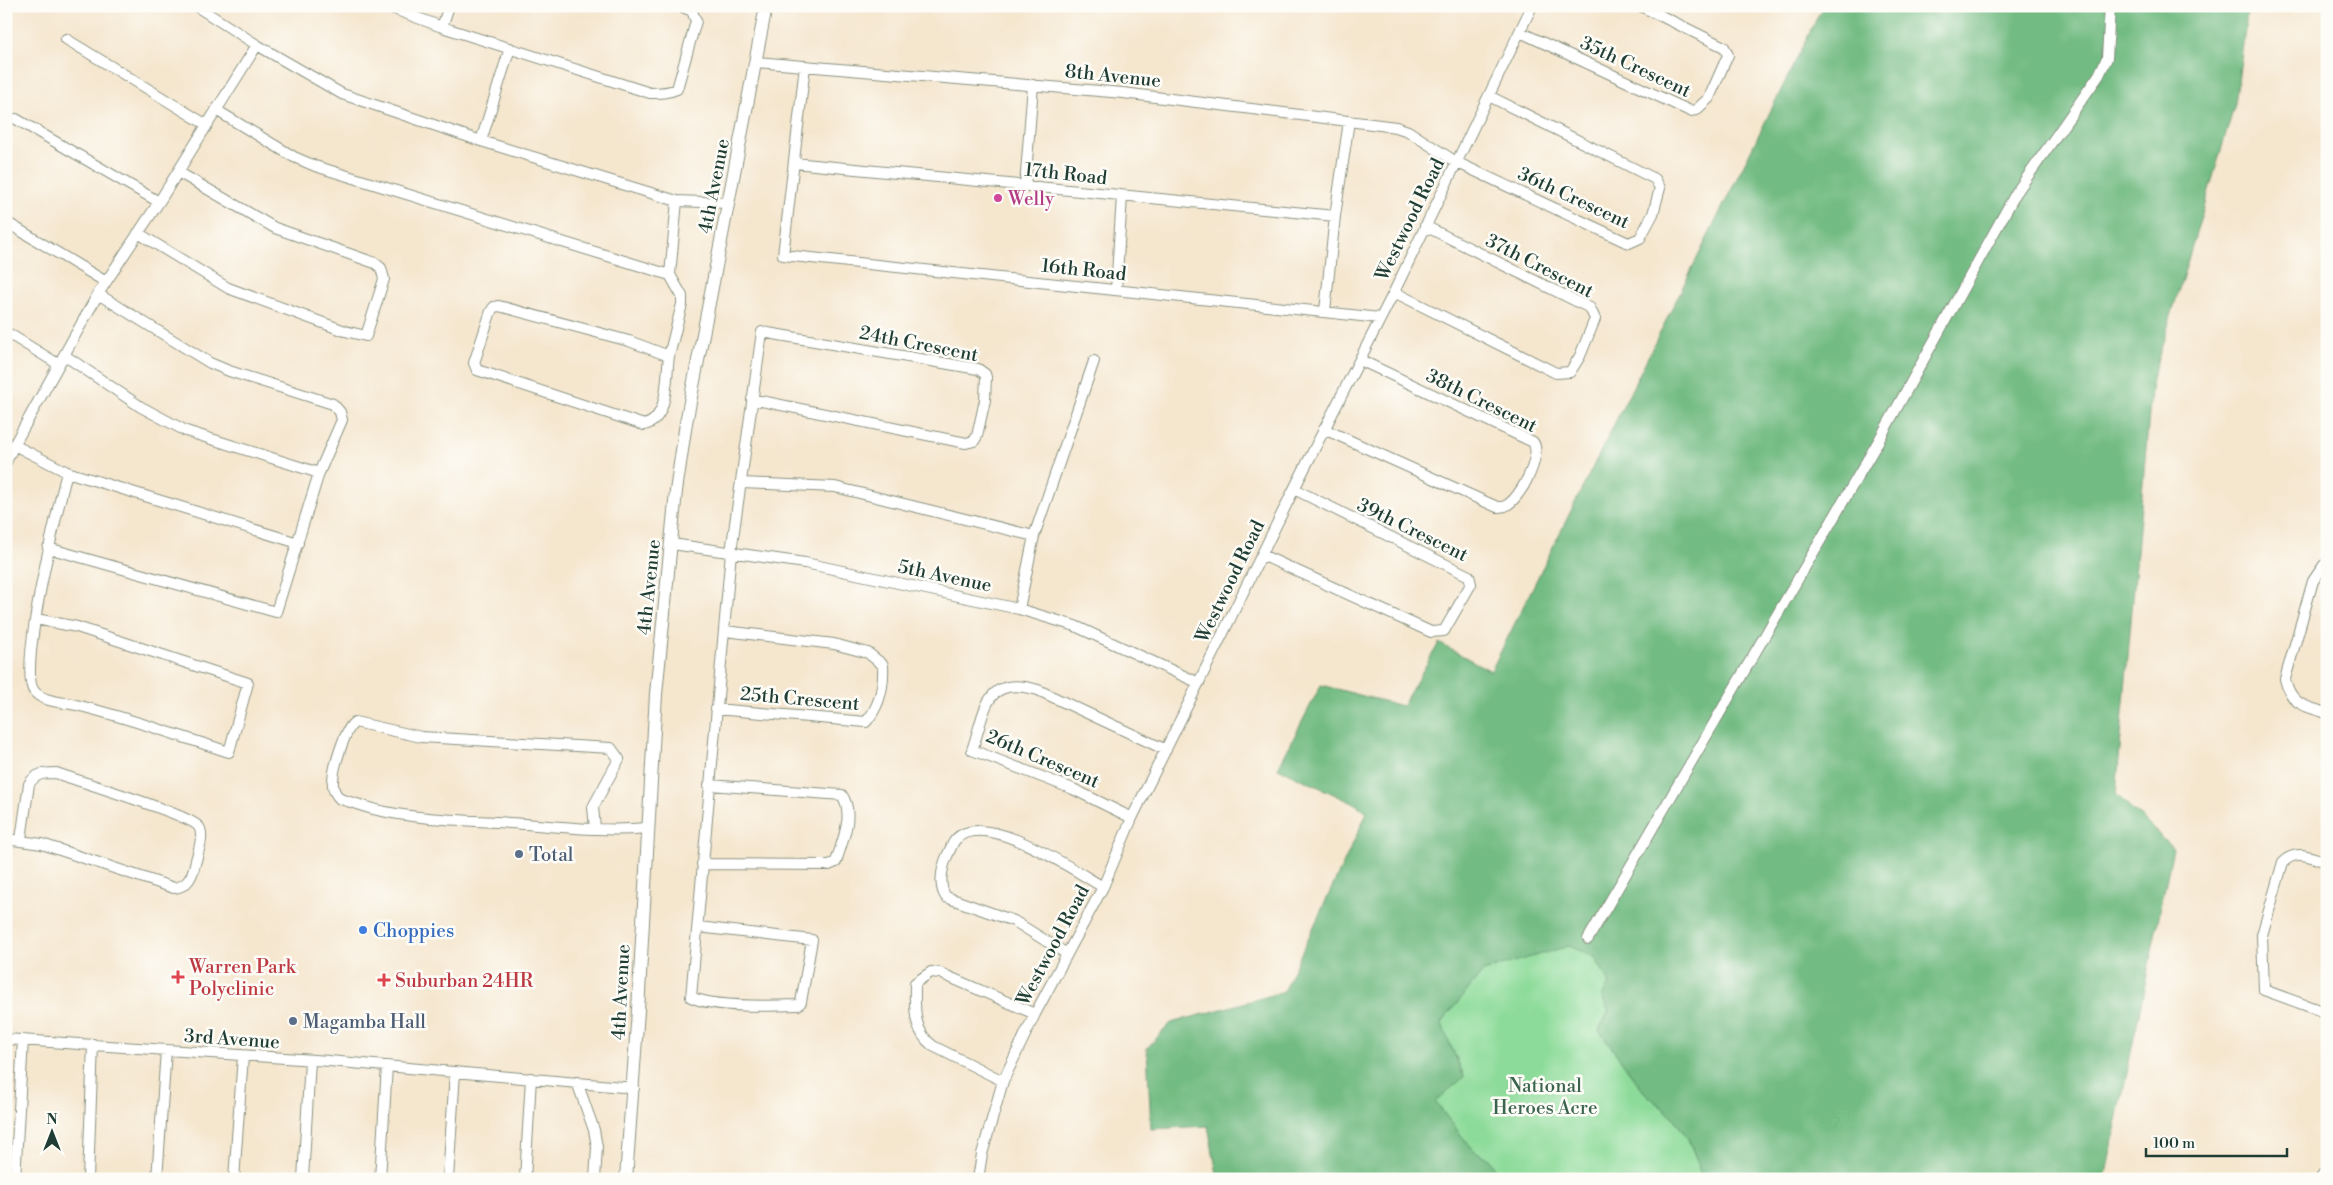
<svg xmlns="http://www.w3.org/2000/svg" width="2333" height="1185" viewBox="0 0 2333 1185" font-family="'Libre Bodoni',serif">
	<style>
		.green { fill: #8ddb9a; stroke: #568c67 }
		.forest { fill: #72bb82; stroke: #487c5b }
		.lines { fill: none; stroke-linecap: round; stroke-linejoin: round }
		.minor-casing { stroke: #8a9281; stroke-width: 12 }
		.tertiary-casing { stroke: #8a9281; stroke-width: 14 }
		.minor { stroke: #fff; stroke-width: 10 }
		.tertiary { stroke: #fff; stroke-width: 12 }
		.hotel-dot { fill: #d1479c; stroke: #fdfcf7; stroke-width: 2 }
		.service-dot { fill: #5c6f8a; stroke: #fdfcf7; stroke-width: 2 }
		.shop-dot { fill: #3f7fe0; stroke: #fdfcf7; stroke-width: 2 }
		.health-dot { fill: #e0444e; stroke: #fdfcf7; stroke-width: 2 }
		.labels { text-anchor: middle; stroke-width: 5; stroke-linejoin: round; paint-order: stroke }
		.street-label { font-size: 19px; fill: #1f3d34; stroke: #fdfcf7 }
		.hotel-label { font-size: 19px; fill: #b23c85; stroke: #fdfcf7; text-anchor: start }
		.service-label { font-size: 19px; fill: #4e5e75; stroke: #fdfcf7; text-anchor: start }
		.shop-label { font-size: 19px; fill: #366cbe; stroke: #fdfcf7; text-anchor: start }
		.health-label { font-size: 19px; fill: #be3a42; stroke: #fdfcf7; text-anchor: start }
		.park-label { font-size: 19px; fill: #3a644e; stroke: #fdfcf7 }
	</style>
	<rect width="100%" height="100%" fill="#fdfcf7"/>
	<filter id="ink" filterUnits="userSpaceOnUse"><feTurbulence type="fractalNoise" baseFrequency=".02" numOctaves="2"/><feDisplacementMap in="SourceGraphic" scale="10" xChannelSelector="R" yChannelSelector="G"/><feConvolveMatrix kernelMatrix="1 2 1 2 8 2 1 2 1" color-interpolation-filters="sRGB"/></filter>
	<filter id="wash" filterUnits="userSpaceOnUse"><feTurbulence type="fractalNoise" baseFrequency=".0096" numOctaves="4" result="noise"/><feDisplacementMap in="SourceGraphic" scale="20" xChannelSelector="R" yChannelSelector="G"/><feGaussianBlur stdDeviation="1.12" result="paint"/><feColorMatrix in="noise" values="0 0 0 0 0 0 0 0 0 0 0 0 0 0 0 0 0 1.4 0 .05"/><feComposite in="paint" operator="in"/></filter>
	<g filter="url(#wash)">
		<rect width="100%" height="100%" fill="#f5e6ce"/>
		<path class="green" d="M1569 945 1595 957 1610 983 1602 997 1609 1011 1599 1030 1644 1092 1672 1116 1688 1139 1698 1163 1701 1179H1500L1490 1160 1472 1149 1435 1102 1464 1076 1441 1023 1483 971Z"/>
		<path class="forest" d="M1823 6H2248L2235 104 2152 379 2116 794 2173 848 2105 1179H1701L1698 1163 1688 1138 1672 1116 1644 1092 1599 1030 1609 1011 1602 997 1610 983 1595 957 1569 946 1483 971 1441 1023 1464 1077 1435 1102 1472 1149 1490 1160 1500 1179H1218L1208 1126 1151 1129 1147 1048 1171 1023 1283 992 1367 813 1357 805 1278 768 1321 685 1402 706 1439 643 1491 671Z"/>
	</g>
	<g filter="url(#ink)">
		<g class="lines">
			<g class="minor-casing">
				<path id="minor" d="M196 6 257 45 342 94 481 141 677 201 729 203
					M386 6 442 27 650 93C659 93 668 93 677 89L696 21 692 11 680 6
					M442 27 449 6
					M1520 32 1690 111 1696 110 1709 98 1728 55 1724 47 1641 6
					M66 39 207 125
					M756 62 1123 93 1396 127 1408 131 1456 162 1626 242 1629 243 1640 238 1653 214 1660 188 1655 179 1489 96
					M805 66 783 255 1380 318
					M216 110 294 157 315 166 670 275 677 201
					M16 119 159 202
					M481 141 510 48
					M794 163 1335 216
					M1025 186 1033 85
					M6 222 106 282
					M138 233 228 288 345 331 366 336 384 279 381 268 375 263 275 228 178 172
					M1116 290 1122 196
					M1394 292 1556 373 1570 372 1580 356 1595 319 1590 308 1425 226
					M1325 311 1335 216 1349 121
					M6 332 58 364
					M64 355 141 407 186 431 319 473
					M669 356C666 377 669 420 644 425L477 370 474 363 491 311 494 307 499 306 629 341 669 356 682 304V296L670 275
					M1324 429 1497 507C1498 507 1504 507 1505 506 1520 500 1543 455 1533 442L1360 360
					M14 445 67 472 298 543
					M6 462 14 445 98 294 159 202 257 45
					M742 483 835 487 1034 536 1094 361
					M672 544 805 563 1019 609 1075 626 1199 683
					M48 548 276 612 319 473 342 420 340 412 333 404 229 371 210 363 98 294
					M1262 555 1431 632 1444 631 1471 584 1469 576 1294 489
					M2327 565H2324L2313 581 2285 679C2291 705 2304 706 2327 713
					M1019 609 1034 536
					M36 619 77 627 248 683 229 752C178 736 127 717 76 705 64 702 42 702 34 691 17 671 59 504 67 472
					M716 709 866 722C880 706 884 685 883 665L868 653 834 644 725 631
					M1132 818 1073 789 972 750C986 710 984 674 1038 690L1166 750
					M595 828 593 807 619 759 611 748 421 737 355 722C345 728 333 769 333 781 332 788 335 794 340 799 352 802 364 807 377 810 424 821 476 820 525 824 565 827 607 832 647 828
					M6 839 42 844 174 888C188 886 192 877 195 864 197 855 205 836 199 827 191 815 78 781 56 773 44 773 36 773 29 784L21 839
					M2327 862C2310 857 2297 849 2283 862L2262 935 2264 990 2327 1013
					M702 864 829 865 836 862C842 841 855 815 842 795L709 785
					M698 927 812 940 801 1002 798 1005C771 1006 714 1008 691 997L731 552 762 332 978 369 985 374 986 377 985 400 977 436 974 441 966 443 752 399
					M1588 939 1879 440 2016 193 2099 75 2107 58 2110 6
					M1067 954 1014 921 946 897C938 886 942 868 947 856 950 851 952 843 956 839 985 809 1075 871 1103 887
					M6 1039 329 1061 634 1088
					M1003 1081 933 1046C912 1030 915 1007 915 983L931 972 940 973 1035 1014
					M577 1082 594 1130 597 1147 595 1179
					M15 1179 23 1040
					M88 1179 93 1044
					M157 1179 166 1050
					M234 1179 243 1056
					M303 1179 310 1061
					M380 1179 387 1066
					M448 1179 455 1072
					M525 1179 531 1078
					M978 1179 982 1154 1003 1081 1035 1014 1103 887 1132 818 1294 489 1394 292 1532 6
					M2321 1179 2323 1174 2327 1175"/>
			</g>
			<g class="tertiary-casing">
				<path id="tertiary" d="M626 1179 638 1010 656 694 676 491 686 423 766 6"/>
			</g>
			<use href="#minor" class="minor"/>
			<use href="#tertiary" class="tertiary"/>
		</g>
	</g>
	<circle class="hotel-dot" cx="998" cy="198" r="5"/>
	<g class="service-dot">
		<circle cx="519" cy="854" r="5"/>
		<circle cx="293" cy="1021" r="5"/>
	</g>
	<circle class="shop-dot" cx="363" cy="930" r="5"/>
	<g class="health-dot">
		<path d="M175.5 969.5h5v5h5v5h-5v5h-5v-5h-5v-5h5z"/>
		<path d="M381.5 972.5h5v5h5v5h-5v5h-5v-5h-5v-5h5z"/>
	</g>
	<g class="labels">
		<g class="street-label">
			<text transform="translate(1636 66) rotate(25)" y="7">35th Crescent</text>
			<text transform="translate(1113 75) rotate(6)" y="7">8th Avenue</text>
			<text transform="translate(1066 173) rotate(6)" y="7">17th Road</text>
			<text transform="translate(713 186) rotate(-79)" y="7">4th Avenue</text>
			<text transform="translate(1574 197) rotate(25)" y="7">36th Crescent</text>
			<text transform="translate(1409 219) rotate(-64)" y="7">Westwood Road</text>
			<text transform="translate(1540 265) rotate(27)" y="7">37th Crescent</text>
			<text transform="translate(1084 269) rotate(6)" y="7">16th Road</text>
			<text transform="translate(919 343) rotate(11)" y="7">24th Crescent</text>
			<text transform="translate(1482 400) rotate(26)" y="7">38th Crescent</text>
			<text transform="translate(1413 529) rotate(26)" y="7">39th Crescent</text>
			<text transform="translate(945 575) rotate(12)" y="7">5th Avenue</text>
			<text transform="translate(1229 581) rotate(-64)" y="7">Westwood Road</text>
			<text transform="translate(648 587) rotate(-84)" y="7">4th Avenue</text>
			<text transform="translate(800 698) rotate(5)" y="7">25th Crescent</text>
			<text transform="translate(1043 758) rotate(23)" y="7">26th Crescent</text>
			<text transform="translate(1052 945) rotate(-62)" y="7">Westwood Road</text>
			<text transform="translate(620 992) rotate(-87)" y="7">4th Avenue</text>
			<text transform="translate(232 1038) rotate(4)" y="7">3rd Avenue</text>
		</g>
		<g class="hotel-label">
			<text x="1008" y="205">Welly</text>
		</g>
		<g class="service-label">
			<text x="529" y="861">Total</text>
			<text x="303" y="1028">Magamba Hall</text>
		</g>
		<g class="shop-label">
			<text x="373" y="937">Choppies</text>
		</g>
		<g class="health-label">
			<text x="189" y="973">Warren Park<tspan x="189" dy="22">Polyclinic</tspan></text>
			<text x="395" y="987">Suburban 24HR</text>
		</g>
		<g class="park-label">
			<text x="1545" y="1092">National<tspan x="1545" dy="22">Heroes Acre</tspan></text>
		</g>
	</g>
	<rect width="2333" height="1185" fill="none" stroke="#fdfcf7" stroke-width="25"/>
	<g transform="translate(52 1132)" stroke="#fdfcf7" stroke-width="4" paint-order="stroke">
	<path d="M0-4L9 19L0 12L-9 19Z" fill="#1f3d34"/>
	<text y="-8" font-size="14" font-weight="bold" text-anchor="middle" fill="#1f3d34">N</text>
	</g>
	<path d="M2146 1148v8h141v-8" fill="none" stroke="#1f3d34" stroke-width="2.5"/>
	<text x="2153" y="1148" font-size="15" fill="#1f3d34" stroke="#fdfcf7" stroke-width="4" paint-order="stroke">100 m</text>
</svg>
